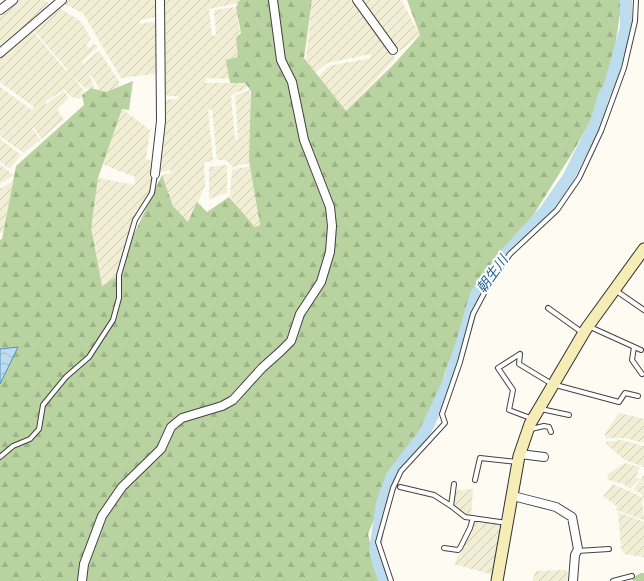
<svg xmlns="http://www.w3.org/2000/svg" width="644" height="581" viewBox="0 0 644 581" font-family="'Libre Baskerville','Noto Sans JP',serif">
	<style>
		.farmland { fill: url(#farmland-furrows); fill-rule: evenodd }
		.forest { fill: url(#forest-firs) }
		.water { fill: url(#water-waves); stroke: #4d92bd }
		.lines { fill: none; stroke-linecap: round; stroke-linejoin: round }
		.river { stroke: #bdddef; stroke-width: 12 }
		.lane-casing { stroke: #424242; stroke-width: 6 }
		.street-casing { stroke: #424242; stroke-width: 10 }
		.secondary-casing { stroke: #313131; stroke-width: 13 }
		.lane { stroke: #fff; stroke-width: 4 }
		.street { stroke: #fff; stroke-width: 8 }
		.secondary { stroke: #f5edb5; stroke-width: 11 }
		.labels { text-anchor: middle; stroke-width: 4; stroke-linejoin: round; paint-order: stroke }
		.water-label { font-size: 14px; font-style: italic; fill: #276592; stroke: #fff }
	</style>
	<defs>
		<pattern id="farmland-furrows" width="10" height="10" patternUnits="userSpaceOnUse"><rect width="10" height="10" fill="#f1eed5"/><path d="M-1 1l2-2M0 10L10 0M9 11l2-2" fill="none" stroke="#cdcbb6"/></pattern>
		<pattern id="forest-firs" width="22" height="20" patternUnits="userSpaceOnUse"><rect width="22" height="20" fill="#b8d3a0"/><path d="M5 1l3.5 6h-7zM16 11l3.5 6h-7z" fill="#9db489"/></pattern>
		<pattern id="water-waves" width="16" height="10" patternUnits="userSpaceOnUse"><rect width="16" height="10" fill="#bdddef"/><path d="M0 5q4-4 8 0t8 0" fill="none" stroke="#a1bccc"/></pattern>
	</defs>
	<rect width="100%" height="100%" fill="#fdfbf2"/>
	<path class="farmland" d="M12 0H45L51 6 0 48V10Z
		M62 0H239L240 3 209 9 212 36 216 35 214 10 236 7 240 33 236 38 238 58 230 79 206 78 205 83H245L247 88 231 95 235 140 238 139 235 95 250 90 252 131 249 163 233 167 226 160H217L212 109 208 110 213 160 204 163 205 187 188 223 173 206 162 175 171 173V170L162 172 156 170 154 184 136 217 119 275 102 286 87 232 98 178 135 185V177L102 164 122 109 150 130 146 159 156 163 162 100 178 99V96H162L161 73 121 78 83 13 60 2ZM160 16 158 21 140 24V20Z
		M312 0H401L420 35 400 51 367 8 395 59 346 111 316 79 329 66 371 58V54L327 63 315 73 306 60Z
		M59 8 79 20 83 25 91 39 86 44 89 48 94 44 98 47 82 61 83 64 99 51 119 81V86L106 93 99 90 96 82 89 73 94 88 86 89 73 77 84 91 80 99 70 96 64 89 45 102 46 104 64 91 69 98 57 109 64 120 41 139 34 127 32 128 40 140 24 153 0 136V87L32 110 34 107 0 82V55L31 29 66 71 67 69 31 27Z
		M0 139 21 155 10 169 0 162Z
		M0 165 14 175 0 184Z
		M227 165V193L209 199V167Z
		M250 166 260 225 256 227 242 213 230 196 232 170Z
		M13 181 3 233 0 232V189Z
		M619 413 644 419V443L625 438H605V433Z
		M621 440 644 446V467L625 460 606 444 607 442Z
		M625 463 640 467 635 478 640 479 630 489 625 485 607 479 608 474Z
		M644 475V503L642 495 634 489Z
		M613 484 642 497 644 520 616 510 617 506 603 496Z
		M473 489 471 516 453 508V491Z
		M618 512 644 522V557L624 554 621 548Z
		M476 522 502 524 493 575 454 564Z
		M567 570 568 581H532L536 571Z"/>
	<path class="forest" d="M240 0H312L304 58 346 111 395 63 420 35 407 0H622L609 88 573 152 517 241 501 259 472 307 445 372 432 421 398 461 368 534 379 581H0V384L18 347 0 349V240L2 239 16 166 84 105 82 95 91 88 106 92 133 81 129 110 122 109 98 178 91 228 102 286 119 275 125 253 162 175 173 206 188 222 197 202 207 212 229 197 255 227 260 225 249 161 251 91 245 83H230L226 60 238 57 236 38 241 33 236 7Z
		M641 573H644V581H633L632 578Z"/>
	<path class="water" d="M18 347 0 384V349Z"/>
	<g class="lines">
		<path class="river" d="M385 581 380 569 375 551 382 503 392 476 424 434 448 383 462 343 476 294 488 280 501 259 545 211 568 178 596 122 604 95 609 88 626 27V0"/>
		<g class="lane-casing">
			<path id="lane" d="M615 290 644 310
				M548 308 583 333
				M588 326 641 350
				M634 347 632 360 642 374
				M520 354 519 364 552 384 619 402 625 393 638 396
				M520 354 498 368 513 390 509 410 533 419
				M541 409 569 415
				M531 429 544 426 549 427 551 432
				M0 457 13 446 30 439 39 429 43 405 66 377 89 357 113 320 119 298V275L135 220 152 193 155 174
				M475 480 480 458 518 462
				M454 484 451 506 465 517 507 523
				M400 487 434 495 451 506
				M444 548 458 550 460 548 470 528 473 518
				M577 551 609 549
				M391 581 378 542 393 488 401 471 445 423 442 414 460 362 473 314 489 284 510 254 557 210 579 178 601 131 624 68 635 21 636 0
				M613 581 632 576"/>
		</g>
		<g class="street-casing">
			<path id="street" d="M357 0 393 50
				M0 10 13 0
				M0 53 62 0
				M155 174 161 121 160 0
				M520 454 544 457
				M513 496 556 507 572 517 578 549 575 555 573 581
				M82 581 84 564 102 516 122 487 161 449 171 427 182 418 222 406 233 400 262 368 281 351 291 341 300 314 321 282 330 252 332 226 330 207 304 140 292 82 281 60 273 0"/>
		</g>
		<g class="secondary-casing">
			<path id="secondary" d="M497 581 519 456 530 424 586 329 644 249"/>
		</g>
		<use href="#lane" class="lane"/>
		<use href="#street" class="street"/>
		<use href="#secondary" class="secondary"/>
	</g>
	<g class="labels">
		<g class="water-label">
			<text transform="translate(492 274) rotate(-54)" y="5">朝生川</text>
		</g>
	</g>
</svg>
